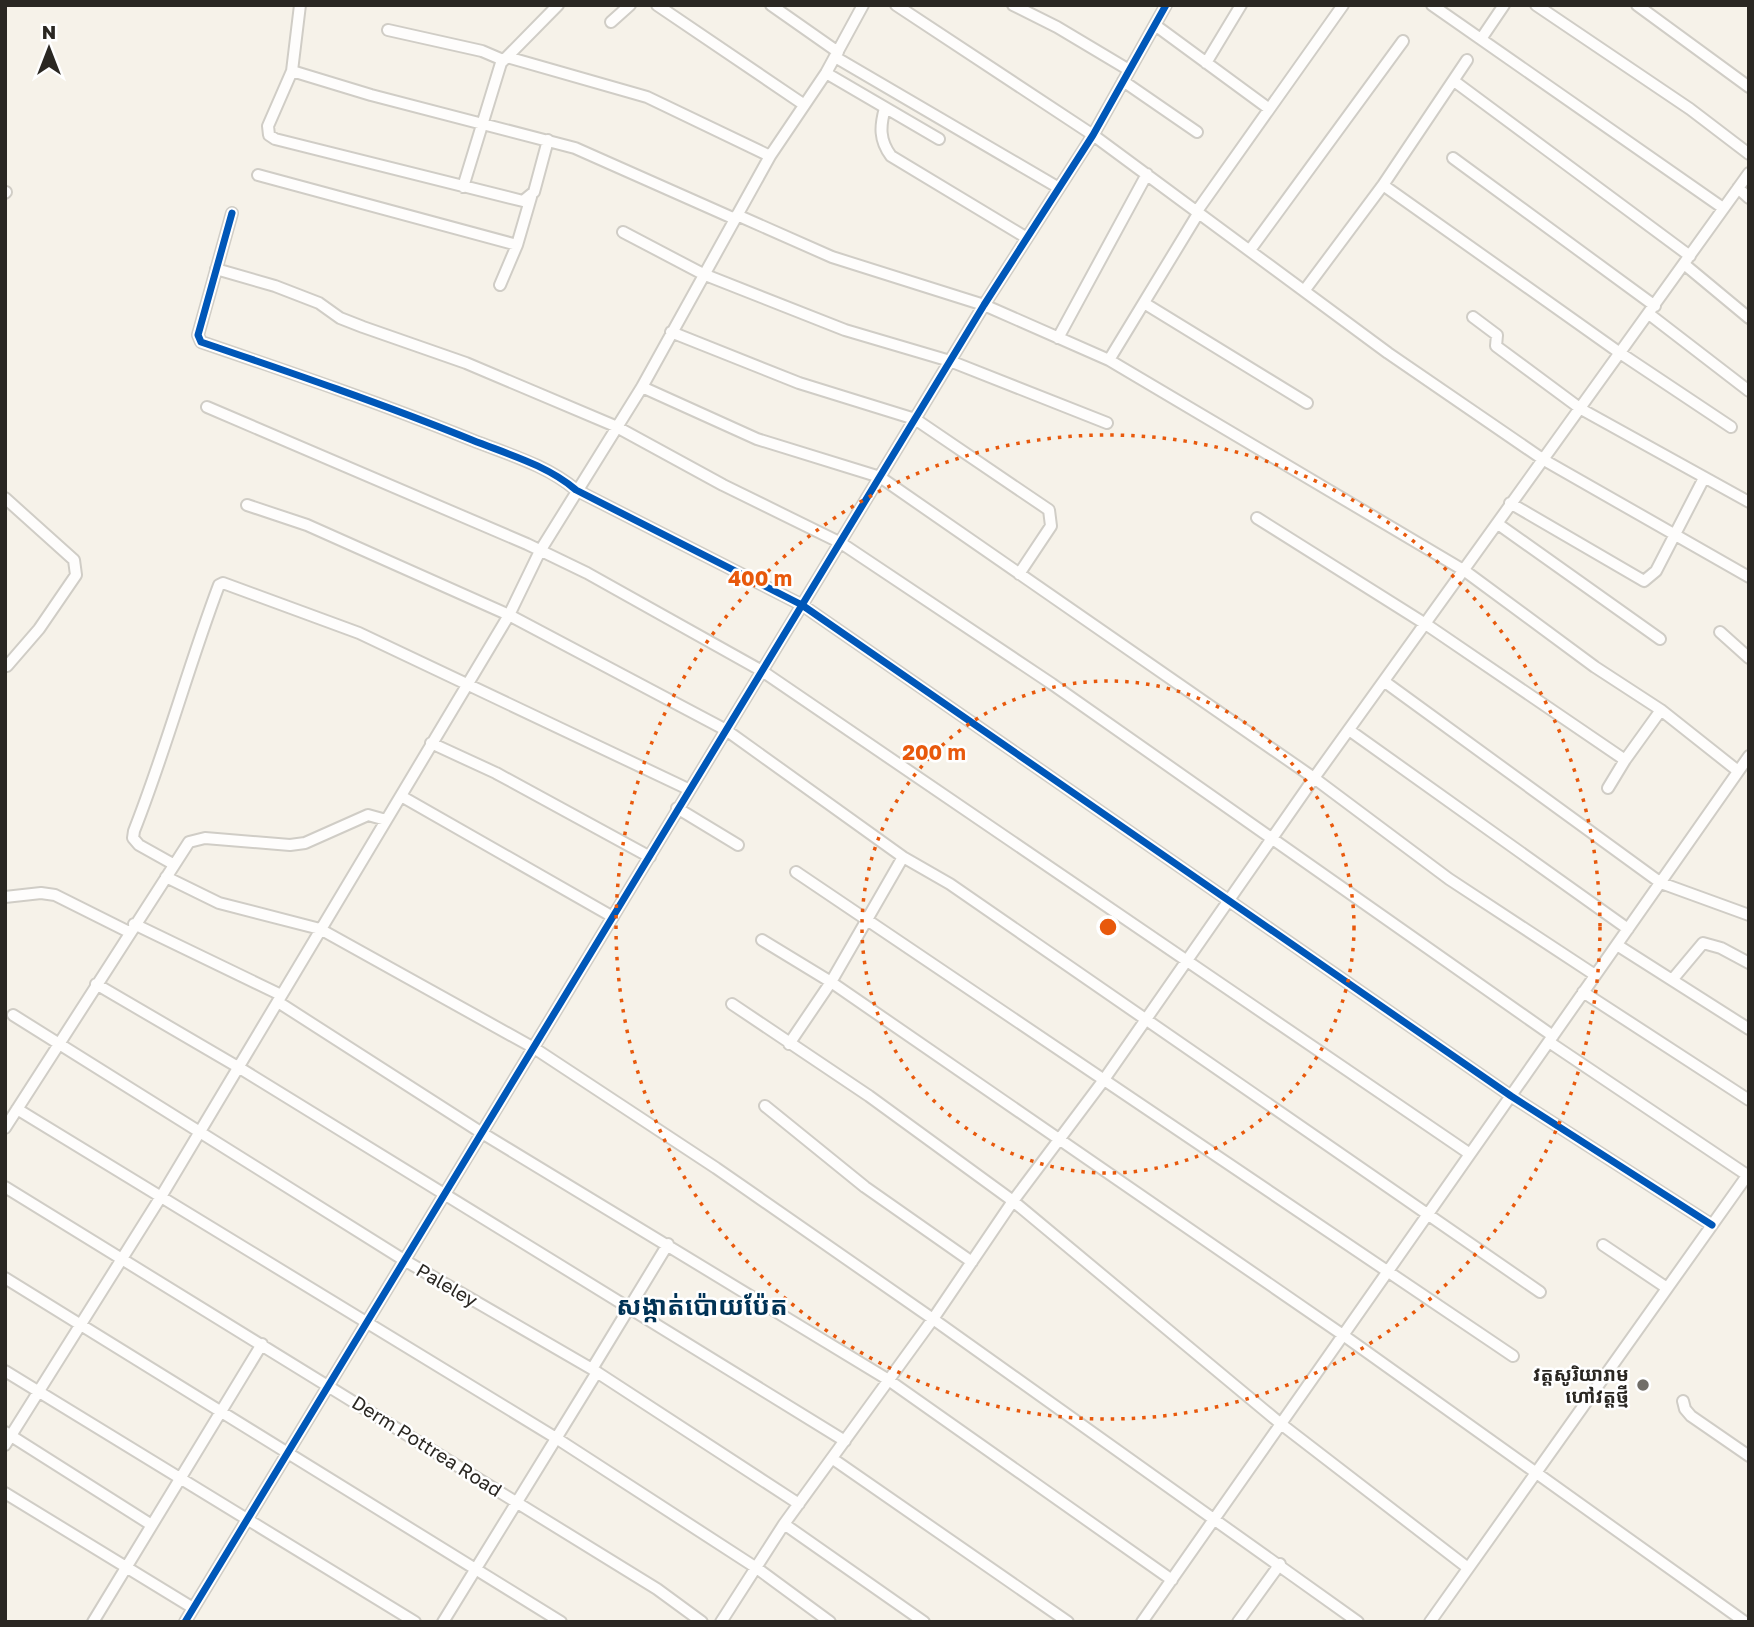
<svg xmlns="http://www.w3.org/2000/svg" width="1754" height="1627" viewBox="0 0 1754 1627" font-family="'Golos Text','Noto Sans Khmer',sans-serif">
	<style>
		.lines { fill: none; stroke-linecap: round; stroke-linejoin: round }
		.minor-casing { stroke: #d0cdc6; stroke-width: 14 }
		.minor { stroke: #fefdfc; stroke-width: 10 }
		.cycleway-casing { stroke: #fff; stroke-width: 11 }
		.cycleway { stroke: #0057b8; stroke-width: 7 }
		.ring { fill: none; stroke: #e8590c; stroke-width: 3.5; stroke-dasharray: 3.5 7 }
		.poi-dot { fill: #716e68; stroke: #fff; stroke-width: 2.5 }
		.labels { text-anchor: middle; stroke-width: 5; stroke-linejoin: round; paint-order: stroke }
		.street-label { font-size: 19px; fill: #2a2722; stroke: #fff }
		.poi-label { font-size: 19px; font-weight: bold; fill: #2a2722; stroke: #fff; text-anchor: end }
		.district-label { font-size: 26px; font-weight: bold; fill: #003356; stroke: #fff }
		.centre { fill: #e8590c; stroke: #fff; stroke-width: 3.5 }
		.ring-label { font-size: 21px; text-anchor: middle; font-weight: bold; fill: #e8590c; stroke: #fff; stroke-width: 5; stroke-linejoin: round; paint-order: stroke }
	</style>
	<rect width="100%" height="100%" fill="#f6f2e9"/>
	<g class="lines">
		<g class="minor-casing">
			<path id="minor" d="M300 5 292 71 371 95 575 148 735 219
				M657 5 803 104
				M771 5 838 52
				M896 5 1093 135 1388 353 1544 460 1749 577
				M1013 5 1057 27 1129 70
				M1432 5 1723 208
				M1536 5 1690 109 1749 154
				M1637 5 1749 87
				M611 22 630 5
				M1155 25 1268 108
				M388 30 482 51 503 60
				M1481 39 1504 5
				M507 57 647 97 770 156
				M835 57 1059 188
				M1206 63 1241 5
				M292 71 268 126 269 135 275 139 523 201 534 192 548 140
				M826 73 939 139
				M1123 81 1197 132
				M1454 81 1690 256
				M885 108C880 126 879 140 891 156L1027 238
				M1453 158 1655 306
				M258 175 517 245
				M1383 185 1620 353 1731 427
				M463 187 501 63 558 5
				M1738 188 1749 198
				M5 193 6 192
				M1197 211 1343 5
				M232 213 198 335 201 342C292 373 383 404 472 440 507 454 547 465 576 490L802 605 1511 1096 1712 1225
				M737 215 832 257 984 305 1109 360 1465 571 1595 667 1661 710 1738 771
				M623 232 703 274 845 330 950 361 1107 423
				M1250 250 1403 41
				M1684 264 1749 318
				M216 269 275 286 319 303 340 318 363 327 466 363 615 426 723 485 841 543 1052 684 1553 1036
				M500 285 517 245 531 197
				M1304 291 1383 185 1467 60
				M1144 303 1307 403
				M1649 314 1749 391
				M1473 317 1497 335 1496 346 1581 409 1749 502
				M671 332 799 383 915 419 1049 510 1051 526 1019 574
				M1058 338 1147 174
				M1109 360 1199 212
				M642 387 757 439 880 477 1314 778 1449 879 1595 975
				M207 407 527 544 587 573 762 671 1470 1154
				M5 498 74 560 76 575 39 629 7 666
				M1510 503 1644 581 1656 571 1704 478
				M247 505 307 525 509 615 726 730 903 857 950 884 1540 1292
				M1257 518 1427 625 1625 760 1661 710
				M1498 524 1660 639
				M1720 632 1749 658
				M1385 682 1661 883 1749 915
				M1349 730 1628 929
				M431 743 496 773 650 857
				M1608 788 1625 760
				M401 796 613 917
				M677 808 738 845
				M173 864 139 845 133 838 134 831C166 750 188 667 219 585L223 583 359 633 688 789
				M796 872 1513 1356
				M166 877 219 903 320 929 534 1048 716 1168 933 1319 1358 1622
				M5 897 41 893 55 895 129 932
				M134 924 281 995
				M762 940 831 982 1343 1335 1745 1622
				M1617 945 1749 1029
				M1672 980 1703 943 1721 948 1749 963
				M96 984 238 1067 845 1441
				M1583 992 1749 1100
				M278 1002 482 1133 887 1379 1172 1580
				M732 1004 869 1096 1013 1201 1281 1424 1468 1568
				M13 1015 404 1260 592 1369 799 1504
				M1549 1042 1747 1175
				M789 1044 831 982 903 857
				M765 1106 865 1187 972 1262
				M17 1109 556 1438 758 1569 830 1622
				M5 1128 189 842 205 838 290 845 305 843 368 815 386 820
				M5 1187 657 1589 702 1622
				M1603 1245 1667 1288
				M5 1278 561 1622
				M592 1369 668 1244
				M5 1371 415 1622
				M1683 1401 1685 1409 1691 1416 1749 1456
				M5 1432 150 1524
				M5 1445 162 1195 509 615 540 551 642 387 770 156 826 73 863 5
				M833 1459 1068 1622
				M5 1493 193 1608
				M784 1524 924 1622
				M93 1622 262 1344
				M185 1622 984 305 1093 135 1166 5
				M443 1622 597 1372
				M721 1622 784 1524 933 1319 1013 1201 1103 1081 1314 778 1749 173
				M1142 1622 1749 756
				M1238 1622 1280 1564
				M1430 1622 1749 1173"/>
		</g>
		<use href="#minor" class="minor"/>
		<g class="cycleway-casing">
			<path id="cycleway" d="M232 213 198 335 201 342C292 373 383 404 472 440 507 454 547 465 576 490L802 605 1511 1096 1712 1225
				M185 1622 984 305 1093 135 1166 5"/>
		</g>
		<use href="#cycleway" class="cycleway"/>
	</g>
	<g class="ring">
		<circle cx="1108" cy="927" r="246"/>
		<circle cx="1108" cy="927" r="492"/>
	</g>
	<circle class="poi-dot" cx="1643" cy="1385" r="7"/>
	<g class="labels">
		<g class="street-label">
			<text transform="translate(447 1285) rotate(30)" y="7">Paleley</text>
			<text transform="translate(427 1446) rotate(32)" y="7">Derm Pottrea Road</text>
		</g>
		<g class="poi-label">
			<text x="1629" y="1381">វត្តសូរិយារាម<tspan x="1629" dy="22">ហៅវត្តថ្មី</tspan></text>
		</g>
		<g class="district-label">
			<text x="702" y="1315">សង្កាត់ប៉ោយប៉ែត</text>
		</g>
	</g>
	<circle cx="1108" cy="927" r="10" class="centre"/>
	<g class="ring-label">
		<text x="760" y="586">400 m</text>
		<text x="934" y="760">200 m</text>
	</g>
	<rect width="1754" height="1627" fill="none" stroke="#2a2722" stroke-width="14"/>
	<g transform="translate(49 49)" stroke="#ffffff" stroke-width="5" paint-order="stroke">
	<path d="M0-5L12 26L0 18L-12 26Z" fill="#2a2722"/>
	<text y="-10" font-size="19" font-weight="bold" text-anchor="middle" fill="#2a2722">N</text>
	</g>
</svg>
